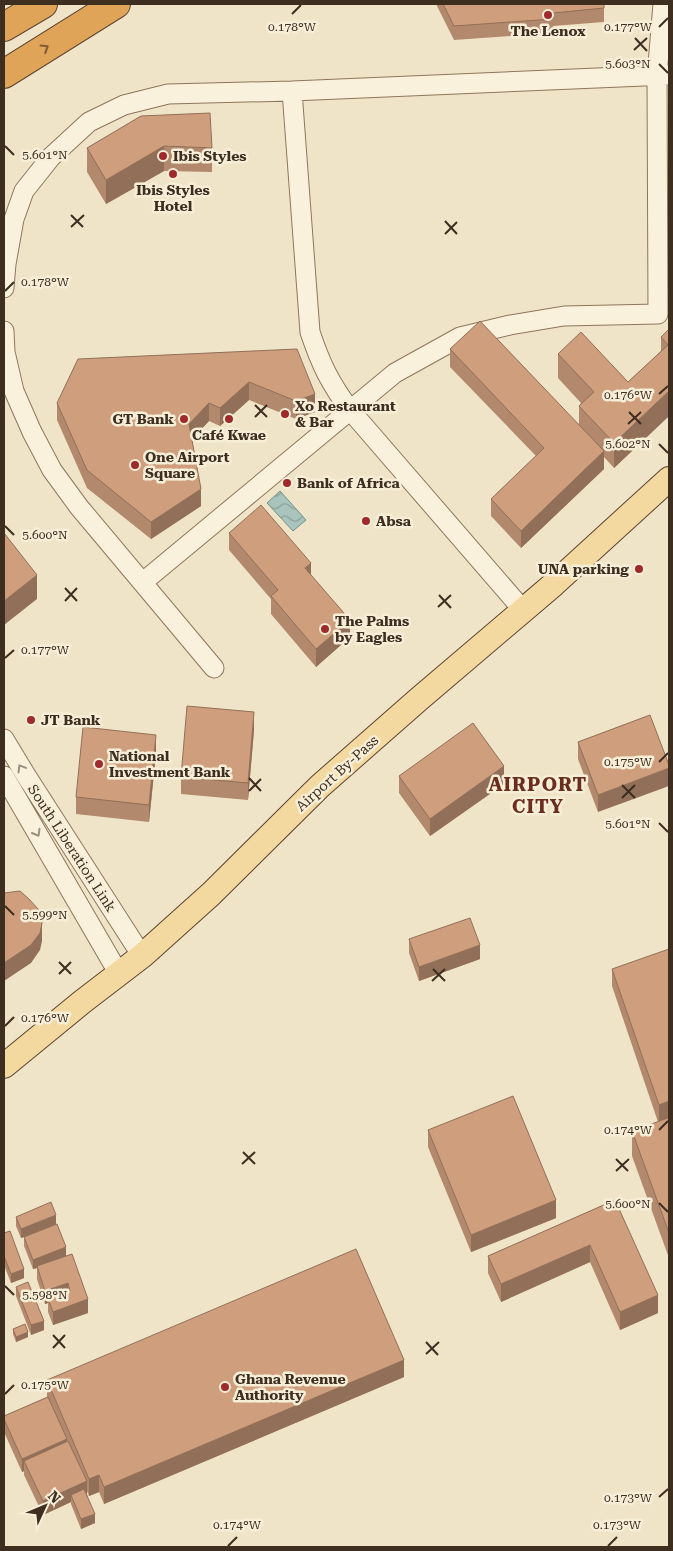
<svg xmlns="http://www.w3.org/2000/svg" width="673" height="1551" viewBox="0 0 673 1551" font-family="'Roboto Serif',serif">
	<style>
		.water { fill: url(#water-waves); stroke: #6f938a }
		.lines { fill: none; stroke-linecap: round; stroke-linejoin: round }
		.minor-casing { stroke: #8d765c; stroke-width: 21 }
		.major-casing { stroke: #5b4430; stroke-width: 26 }
		.highway-casing { stroke: #5b4430; stroke-width: 30 }
		.minor { stroke: #faf1dc; stroke-width: 19 }
		.major { stroke: #f3d9a0; stroke-width: 24 }
		.highway { stroke: #e0a458; stroke-width: 28 }
		.wall { fill: #b2896c }
		.shaded-wall { fill: #916f58 }
		.building { fill: #cf9f7d; stroke: #916f58 }
		.oneway { stroke: #7e5d36 }
		.oneway2 { stroke: #9c907e }
		.ticks { fill: none; stroke: #3d2e20; stroke-width: 2 }
		.poi-dot { fill: #9e2a2b; stroke: #f7eed8; stroke-width: 2 }
		.labels { text-anchor: middle; stroke-width: 5; stroke-linejoin: round; paint-order: stroke }
		.poi-label { font-size: 14px; font-weight: bold; fill: #3d2e20; stroke: #f7eed8; text-anchor: start }
		.street-label { font-size: 14px; fill: #3d2e20; stroke: #f7eed8 }
		.district-label { font-size: 19px; font-weight: bold; letter-spacing: 1px; fill: #6b2e1e; stroke: #f7eed8 }
		.ticks-label { font-size: 12px; text-anchor: middle; fill: #3d2e20; stroke: #f7eed8; stroke-width: 5; stroke-linejoin: round; paint-order: stroke }
	</style>
	<defs>
		<pattern id="water-waves" width="16" height="10" patternUnits="userSpaceOnUse" patternTransform="scale(1.25)"><rect width="16" height="10" fill="#a9c4bc"/><path d="M0 5q4-4 8 0t8 0" fill="none" stroke="#8ba098"/></pattern>
	</defs>
	<rect width="100%" height="100%" fill="#f0e4c8"/>
	<path class="water" d="M280 491 306 520 293 531 267 503Z"/>
	<g class="lines">
		<g class="minor-casing">
			<path id="minor" d="M292 91 310 332C321 365 330 383 350 410L523 610
				M4 288 6 264 14 219 24 191 51 157 89 122 124 105 168 94 292 91 668 75
				M4 331 5 352 14 391 32 432 52 470 79 507 214 668
				M143 582 395 373 460 337 510 325 564 316 658 314 657 76 663 4
				M4 739 27 777 142 956
				M4 776 119 974"/>
		</g>
		<g class="major-casing">
			<path id="major" d="M4 1066 82 1002 142 956 211 894 320 786 419 699 554 584 669 479"/>
		</g>
		<g class="highway-casing">
			<path id="highway" d="M4 27 43 4
				M4 74 116 4"/>
		</g>
		<use href="#minor" class="minor"/>
		<use href="#major" class="major"/>
		<use href="#highway" class="highway"/>
	</g>
	<path class="wall" d="M436 4H604V22L553 26V33L454 40Z
		M141 116 212 148V172L164 171 106 204 87 172V148Z
		M669 329V416L614 468 604 457V469L521 548 491 516V499L536 456 450 367V349L579 424V406L581 403 558 378V354L628 382 661 351V337Z
		M297 349 315 412 296 419 249 400 220 426 209 421 192 439 201 506 151 539 87 488 57 420V403Z
		M229 533 350 637 316 667 271 614V599L229 550Z
		M650 715 598 812 578 759V742Z
		M254 730 248 800 181 794V777Z
		M156 753 149 822 76 814V797Z
		M399 776 504 784 430 836 399 793Z
		M409 939 480 959 419 981 409 953Z
		M612 969 669 1121V1258L632 1156V1131L658 1122 612 986Z
		M428 1130 556 1218 471 1252 428 1147Z
		M615 1200 658 1313 620 1330 590 1262 501 1302 488 1273V1256Z
		M16 1217 56 1224 66 1256 88 1313 53 1325 48 1312V1303L45 1304 37 1279V1268L33 1269 24 1246V1237L21 1238 16 1226Z
		M4 1233 24 1278 11 1283 4 1265Z
		M16 1287 44 1330 31 1335 16 1296Z
		M13 1329 28 1337 16 1342 13 1334Z
		M404 1377 104 1504 99 1492 89 1496 87 1491V1494L95 1523 81 1529 71 1504V1502L43 1515 24 1475V1471L22 1472 4 1432V1416L47 1397V1380Z"/>
	<path class="shaded-wall" d="M164 146V171L106 204V180Z
		M249 382V400L220 426V408Z
		M669 391V416L614 468V443Z
		M315 394V412L296 419V401Z
		M209 403V421L189 442V424Z
		M604 451V469L521 548V531Z
		M201 489V506L151 539V522Z
		M311 563V580L305 568Z
		M37 575V599L4 625V601Z
		M350 620V637L316 667V649Z
		M254 712V730L248 800V783Z
		M156 735V753L149 822V805Z
		M504 766V784L430 836V819Z
		M669 768V786L598 812V795Z
		M42 923V941L40 950 31 963 4 981V963Z
		M480 945V959L419 981V967Z
		M669 1101V1119L659 1123V1105Z
		M556 1200V1218L471 1252V1235Z
		M56 1215V1224L21 1238V1229Z
		M590 1245V1262L501 1302V1284Z
		M66 1247V1256L37 1266V1268L33 1269V1260Z
		M24 1269V1278L11 1283V1274Z
		M68 1283V1296L48 1298V1303L45 1304V1291Z
		M658 1295V1313L620 1330V1312Z
		M88 1299V1313L53 1325V1312Z
		M44 1321V1330L31 1335V1325Z
		M28 1332V1337L16 1342V1337Z
		M404 1360V1377L104 1504V1487Z
		M67 1439V1453L24 1461V1471L22 1472V1459Z
		M99 1475V1492L89 1496V1479Z
		M87 1481V1494L71 1495V1502L43 1515V1501Z
		M95 1514V1523L81 1529V1519Z"/>
	<path class="building" d="M443 4H604V8L553 13V19L454 26Z
		M210 113 212 148 164 146 106 180 87 148 141 116Z
		M480 321 604 451 521 531 491 499 544 448 450 349Z
		M669 329V391L614 443 579 406 594 392 558 354 581 332 628 382 668 345 661 337Z
		M297 349 315 394 296 401 249 382 220 408 209 403 189 424 201 489 151 522 87 470 57 403 78 359Z
		M261 505 311 563 305 568 350 620 316 649 271 596 278 590 229 533Z
		M4 533 37 575 4 601Z
		M187 706 254 712 248 783 181 777Z
		M650 715 669 765V768L598 795 578 742Z
		M473 723 504 766 430 819 399 776Z
		M83 727 156 735 149 805 76 797Z
		M20 891 29 899 38 909 42 923 40 933 31 945 4 963V893Z
		M470 918 480 945 419 967 409 939Z
		M669 949V1101L659 1105 612 969Z
		M513 1096 556 1200 471 1235 428 1130Z
		M668 1118 669 1121V1233L632 1131Z
		M615 1200 658 1295 620 1312 590 1245 501 1284 488 1256Z
		M51 1202 56 1215 21 1229 16 1217Z
		M57 1224 66 1247 33 1260 24 1237Z
		M10 1231 24 1269 11 1274 4 1256V1233Z
		M356 1249 404 1360 104 1487 99 1475 89 1479 47 1380Z
		M72 1254 88 1299 53 1312 48 1298 70 1291 68 1283 45 1291 37 1266Z
		M28 1282 44 1321 31 1325 16 1287Z
		M25 1324 28 1332 16 1337 13 1329Z
		M48 1397 67 1439 22 1459 4 1419V1416Z
		M68 1441 87 1481 43 1501 24 1461Z
		M84 1489 95 1514 81 1519 71 1495Z"/>
	<defs><path id="oneway-chevron" d="M-2-3.5L2.5 0L-2 3.5" fill="none" stroke-width="1.6" stroke-linecap="round" stroke-linejoin="round" transform="scale(1.25)"/></defs>
	<use class="oneway" href="#oneway-chevron" transform="translate(45 48) rotate(-32)"/>
	<g class="oneway2">
		<use href="#oneway-chevron" transform="translate(21 768) rotate(-121)"/>
		<use href="#oneway-chevron" transform="translate(37 833) rotate(60)"/>
	</g>
	<path class="ticks" d="M292 14 301 5M659 27 668 18M635 38 647 51M634 50 647 38M659 64 668 73M5 146 14 155M71 215 83 227M445 221 457 234M71 227 84 215M445 234 457 222M5 291 14 282M659 394 668 386M255 405 267 417M629 412 641 424M255 417 267 405M628 424 641 412M659 444 668 453M5 526 14 535M65 588 77 601M439 595 451 608M65 601 77 588M438 607 451 595M5 658 14 650M659 762 668 753M249 778 261 791M622 785 635 798M249 791 261 779M622 798 635 785M659 823 668 832M5 906 14 915M59 962 71 974M433 969 445 981M59 974 71 962M432 981 445 969M5 1026 14 1017M659 1130 668 1121M243 1152 255 1164M616 1159 628 1171M242 1164 255 1152M616 1171 629 1159M659 1203 668 1212M5 1286 14 1295M53 1335 65 1348M426 1342 438 1355M53 1348 65 1335M426 1354 439 1342M5 1394 14 1385M659 1497 668 1489M228 1546 237 1537M608 1546 617 1537"/>
	<g class="poi-dot">
		<circle cx="548" cy="15" r="5"/>
		<circle cx="163" cy="156" r="5"/>
		<circle cx="173" cy="174" r="5"/>
		<circle cx="285" cy="414" r="5"/>
		<circle cx="184" cy="419" r="5"/>
		<circle cx="229" cy="419" r="5"/>
		<circle cx="135" cy="465" r="5"/>
		<circle cx="287" cy="483" r="5"/>
		<circle cx="366" cy="521" r="5"/>
		<circle cx="639" cy="569" r="5"/>
		<circle cx="325" cy="629" r="5"/>
		<circle cx="31" cy="720" r="5"/>
		<circle cx="99" cy="764" r="5"/>
		<circle cx="225" cy="1387" r="5"/>
	</g>
	<g class="labels">
		<g class="poi-label">
			<text x="548" y="36" text-anchor="middle">The Lenox</text>
			<text x="173" y="161">Ibis Styles</text>
			<text x="173" y="195" text-anchor="middle">Ibis Styles<tspan x="173" dy="16">Hotel</tspan></text>
			<text x="295" y="411">Xo Restaurant<tspan x="295" dy="16">&amp; Bar</tspan></text>
			<text x="174" y="424" text-anchor="end">GT Bank</text>
			<text x="229" y="440" text-anchor="middle">Café Kwae</text>
			<text x="145" y="462">One Airport<tspan x="145" dy="16">Square</tspan></text>
			<text x="297" y="488">Bank of Africa</text>
			<text x="376" y="526">Absa</text>
			<text x="629" y="574" text-anchor="end">UNA parking</text>
			<text x="335" y="626">The Palms<tspan x="335" dy="16">by Eagles</tspan></text>
			<text x="41" y="725">JT Bank</text>
			<text x="109" y="761">National<tspan x="109" dy="16">Investment Bank</tspan></text>
			<text x="235" y="1384">Ghana Revenue<tspan x="235" dy="16">Authority</tspan></text>
		</g>
		<g class="street-label">
			<text transform="translate(337 773) rotate(-42)" y="5">Airport By-Pass</text>
			<text transform="translate(72 848) rotate(57)" y="5">South Liberation Link</text>
		</g>
		<g class="district-label">
			<text x="538" y="791">AIRPORT<tspan x="538" dy="22">CITY</tspan></text>
		</g>
	</g>
	<g class="ticks-label">
		<text x="292" y="31">0.178°W</text>
		<text x="628" y="31">0.177°W</text>
		<text x="628" y="68">5.603°N</text>
		<text x="45" y="159">5.601°N</text>
		<text x="45" y="286">0.178°W</text>
		<text x="628" y="399">0.176°W</text>
		<text x="628" y="448">5.602°N</text>
		<text x="45" y="539">5.600°N</text>
		<text x="45" y="654">0.177°W</text>
		<text x="628" y="766">0.175°W</text>
		<text x="628" y="828">5.601°N</text>
		<text x="45" y="919">5.599°N</text>
		<text x="45" y="1022">0.176°W</text>
		<text x="628" y="1134">0.174°W</text>
		<text x="628" y="1208">5.600°N</text>
		<text x="45" y="1299">5.598°N</text>
		<text x="45" y="1389">0.175°W</text>
		<text x="628" y="1502">0.173°W</text>
		<text x="237" y="1529">0.174°W</text>
		<text x="617" y="1529">0.173°W</text>
	</g>
	<rect width="673" height="1551" fill="none" stroke="#3d2e20" stroke-width="10"/>
	<g transform="translate(45 1506) rotate(46)" stroke="#f7eed8" stroke-width="4" paint-order="stroke">
	<path d="M0-4L9 19L0 12L-9 19Z" fill="#3d2e20"/>
	<text y="-8" font-size="14" font-weight="bold" text-anchor="middle" fill="#3d2e20">N</text>
	</g>
</svg>
